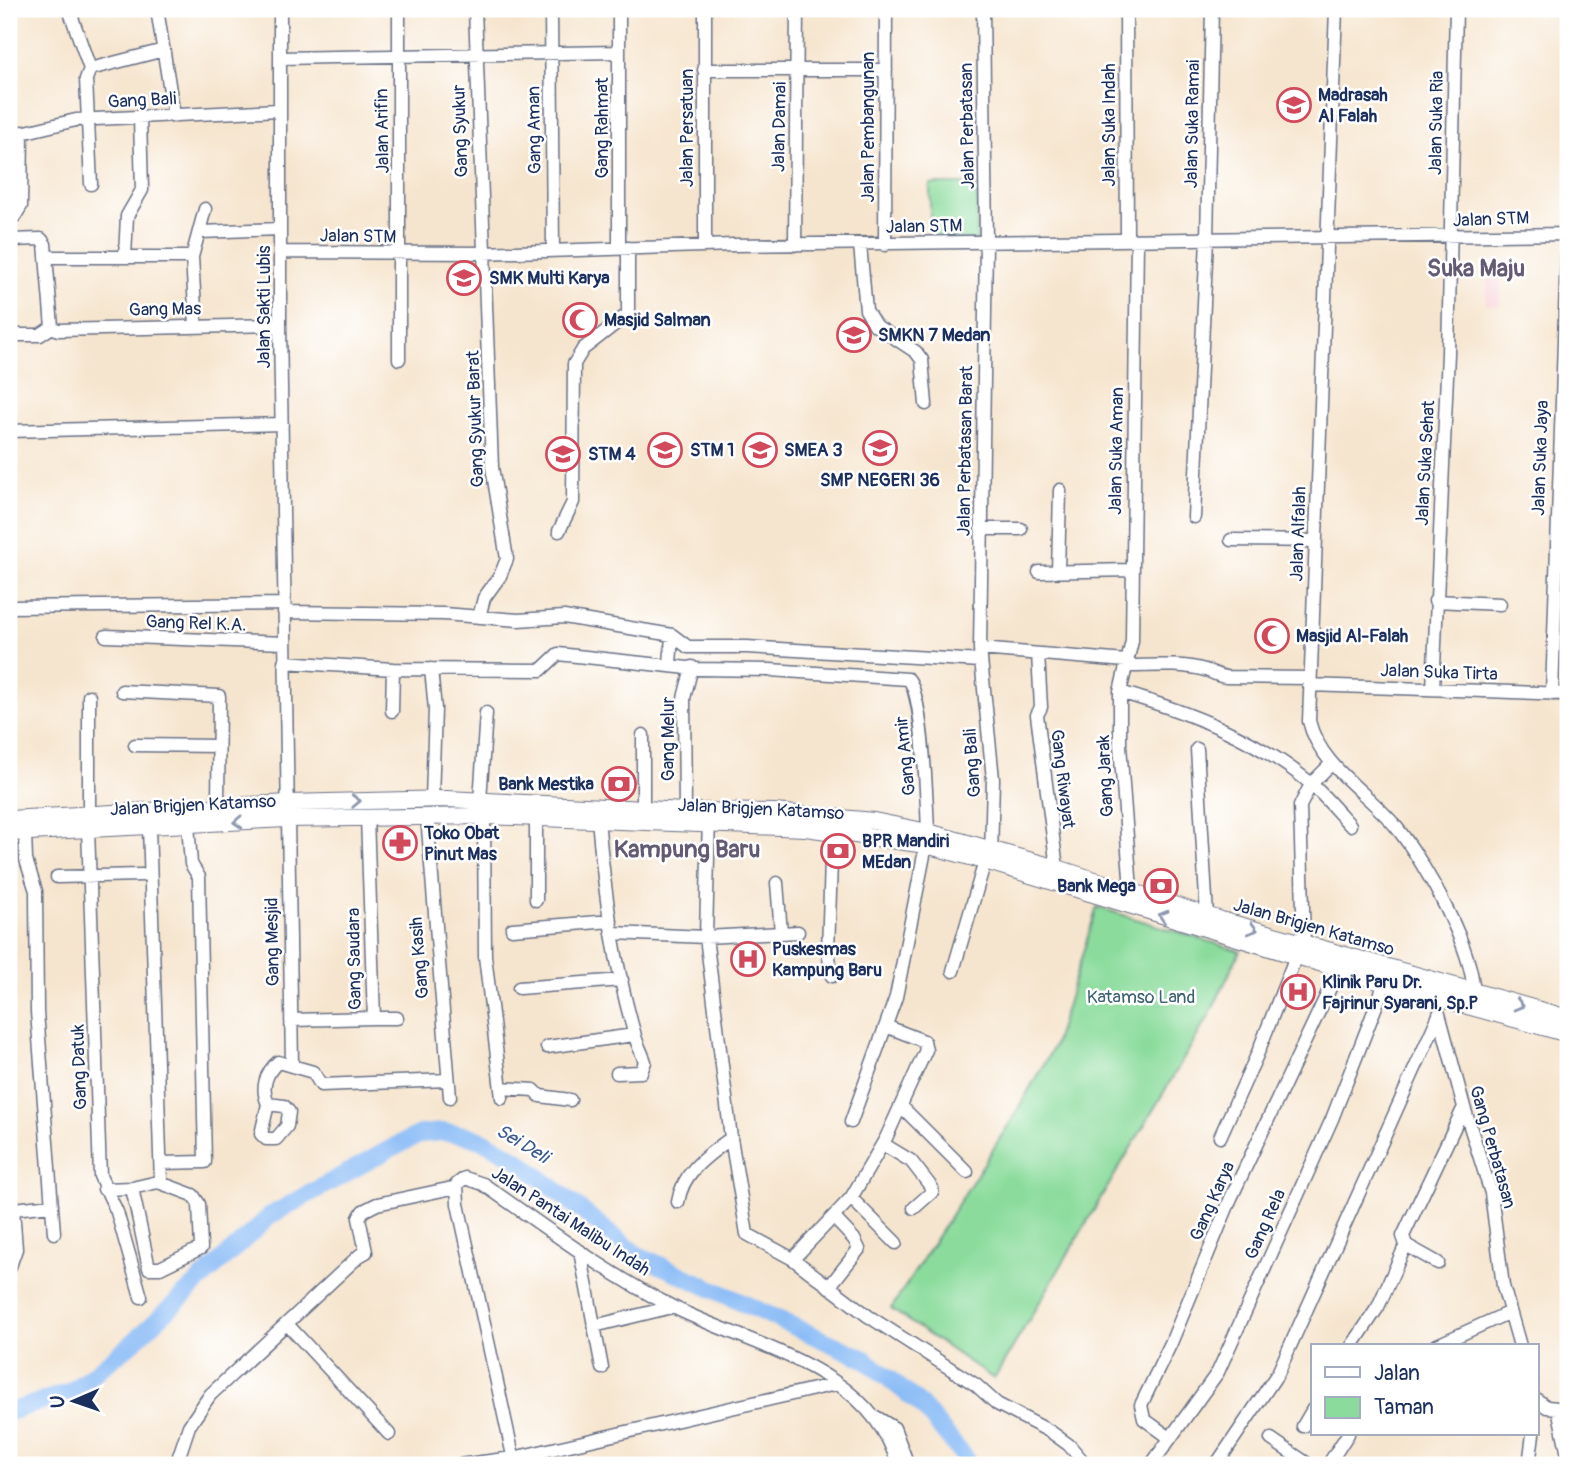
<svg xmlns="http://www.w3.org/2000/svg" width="1577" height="1474" viewBox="0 0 1577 1474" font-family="Pangolin,sans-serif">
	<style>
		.built { fill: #f7cfd5 }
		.green { fill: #8bdc9c; stroke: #53867d; stroke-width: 2 }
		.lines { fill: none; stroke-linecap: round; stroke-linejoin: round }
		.river { stroke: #89bbf6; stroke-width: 18 }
		.minor-casing { stroke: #686f85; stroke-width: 15 }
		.major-casing { stroke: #686f85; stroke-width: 18 }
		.minor { stroke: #fff; stroke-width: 12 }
		.major { stroke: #fff; stroke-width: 16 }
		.oneway { stroke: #8d97ae }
		.labels { text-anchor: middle; stroke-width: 5; stroke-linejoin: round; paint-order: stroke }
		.poi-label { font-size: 18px; font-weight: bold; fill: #1b2f5e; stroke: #fff; text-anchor: start }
		.street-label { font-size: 18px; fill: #1b2f5e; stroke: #fff }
		.park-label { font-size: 18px; fill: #3d6371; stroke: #fff }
		.water-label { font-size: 19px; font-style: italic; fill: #3c598c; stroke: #fff }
		.district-label { font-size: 24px; font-weight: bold; fill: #635b73; stroke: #fff }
	</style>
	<rect width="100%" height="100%" fill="#fff"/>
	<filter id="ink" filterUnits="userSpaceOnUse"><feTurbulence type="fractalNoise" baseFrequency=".0143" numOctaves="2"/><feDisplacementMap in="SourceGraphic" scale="14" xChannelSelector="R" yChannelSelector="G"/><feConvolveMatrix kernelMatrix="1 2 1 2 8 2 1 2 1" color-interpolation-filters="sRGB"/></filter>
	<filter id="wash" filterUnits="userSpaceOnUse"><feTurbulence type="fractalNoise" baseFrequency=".00686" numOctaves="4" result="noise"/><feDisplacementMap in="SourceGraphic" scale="28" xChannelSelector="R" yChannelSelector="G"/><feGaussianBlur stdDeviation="1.57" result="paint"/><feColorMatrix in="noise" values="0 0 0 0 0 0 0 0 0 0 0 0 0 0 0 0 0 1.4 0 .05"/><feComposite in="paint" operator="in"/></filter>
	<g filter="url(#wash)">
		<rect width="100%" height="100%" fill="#f6e5ce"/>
		<path class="built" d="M1487 277H1501L1500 306 1486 305Z"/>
		<path class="green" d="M930 184H977V240H930Z
			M1097 907 1240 951 1210 1014 994 1379 891 1309 1011 1121 1054 1046Z"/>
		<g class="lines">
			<path class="river" d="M9 1412 70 1392 130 1345 271 1215 397 1145 421 1134 442 1132 466 1135 488 1143 518 1160 636 1254 865 1359 921 1405 971 1465"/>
		</g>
	</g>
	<g filter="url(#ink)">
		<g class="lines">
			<g class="minor-casing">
				<path id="minor" d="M69 9 90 69 86 79 91 184
					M157 9 174 116
					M280 9V325L292 1065
					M475 9 492 467 507 559 500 576 484 598 479 617
					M551 9 553 251
					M983 9 986 242 980 649 993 779 991 858
					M1126 9 1127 240
					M1336 9 1309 721C1320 767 1368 792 1397 828 1424 861 1478 956 1473 998
					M280 58 619 52
					M90 69 164 50
					M704 70H886
					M9 136 76 120 279 110
					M9 218 15 216 21 206 22 132
					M201 232 280 229
					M9 240 41 239 45 244 52 327
					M795 245 797 9
					M860 245 866 310 875 325 916 352 922 360 926 404
					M885 245 886 9
					M705 246V9
					M619 248V9
					M281 252 482 253 734 245 1568 234
					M47 257H192
					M125 257 127 216 142 190 140 118
					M196 326 192 257 205 209
					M52 327 58 330 280 325
					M9 335H40L52 327
					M399 359V9
					M9 431 282 424
					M1194 517 1207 239 1212 9
					M981 529H1021
					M559 531 573 502 574 364 583 349 628 314V248
					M1231 540 1316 541
					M1039 572 1131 570
					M1058 572 1060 490
					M1435 601 1500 604
					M9 607 284 604
					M284 612 444 614 518 620 564 617 672 635 688 647H747L981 661
					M106 636 284 643
					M980 649 1126 661
					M1038 654 1041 707 1037 715 1057 868
					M284 662 393 669 541 670 558 654 697 669 770 670 908 679C923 692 927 807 928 832
					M670 665 672 635
					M1126 666C1151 666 1180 663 1205 670 1213 672 1217 676 1226 677L1309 678
					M431 669 435 709 432 799
					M1309 685 1568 694
					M1433 689 1448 353 1456 9
					M122 691 219 696 218 808
					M1120 692C1188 712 1254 737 1309 782 1324 795 1337 811 1350 825
					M1552 694 1568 224
					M392 711 393 669
					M643 735V809
					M135 745 218 746
					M1197 749 1207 915
					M480 801 486 713
					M685 811 684 698 692 667
					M709 815 706 937 731 1138 747 1234 793 1259 868 1316 976 1385 997 1404 1051 1432 1069 1445 1086 1465
					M427 816 450 1097
					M484 816 485 956 502 1098
					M89 817V696
					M598 819C604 890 614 963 634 1032 636 1043 642 1052 645 1062L641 1072 617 1073
					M149 827 161 1183
					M88 829 100 1176 117 1212 141 1297
					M832 831 828 951 832 976
					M25 832 26 860 36 891 37 1012 54 1233
					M57 877 142 875
					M777 883 781 933
					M1131 890 1120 745V692L1132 641 1137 240
					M536 900V817
					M512 929 611 921
					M613 933 706 937 798 932
					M1304 943 1300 806 1311 784 1332 763
					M953 971 985 861
					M519 988 622 980
					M1439 1014 1464 1107 1491 1193 1503 1286 1520 1346
					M374 1018H397
					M291 1020 374 1018 367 817
					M547 1047 634 1035
					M501 1088 534 1090 540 1096 570 1100
					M268 1104 261 1134 266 1139H276L287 1126 289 1112 284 1106 268 1104C261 1089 265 1073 278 1062L313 1072 321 1085 448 1080
					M901 1106 967 1172
					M851 1122 896 997 926 845
					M1220 1137 1257 1055 1296 956
					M883 1144 911 1161 932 1188V1192L914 1208
					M161 1163 205 1162 199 877 191 864 188 824
					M104 1189 132 1188 158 1182 193 1195 199 1204 201 1248 160 1268H149L132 1188
					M851 1198 896 1243
					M678 1202C683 1171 707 1156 731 1138
					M9 1209H13L16 1249 9 1269
					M13 1209 52 1205
					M580 1251 602 1368
					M359 1256 366 1252 359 1218 363 1211 377 1204 457 1187
					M793 1259 851 1198 886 1138 926 1050 924 1041 888 1027
					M1438 1263 1406 1245 1403 1236 1464 1107
					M829 1287 859 1249 854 1239 835 1219
					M287 1324 389 1434
					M594 1326 672 1307
					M1352 1346 1378 1307 1403 1251
					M1435 1346 1510 1312
					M1537 1400 1547 1407 1558 1408 1568 1455
					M876 1417 894 1428 908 1465
					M1303 1426 1313 1409
					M1170 1438 1144 1419 1141 1405 1171 1343 1231 1198 1339 969
					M1271 1439 1309 1465
					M176 1465 189 1426 210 1395 360 1255
					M459 1465 513 1458 836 1384
					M515 1465 458 1204 457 1184 465 1178 483 1184C544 1226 604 1272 671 1306 749 1346 871 1366 898 1465
					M1151 1465 1218 1372 1332 1119 1385 983
					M1216 1465 1278 1373 1439 1015
					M1328 1465 1348 1434
					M1529 1465 1533 1434"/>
			</g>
			<g class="major-casing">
				<path id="major" d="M9 819 288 803 447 799 685 811 774 812 874 821 928 832 1057 868 1221 920 1568 1018
					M9 833 287 819 484 816 806 828 926 845 985 861 1385 983 1568 1034"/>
			</g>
			<use href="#minor" class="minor"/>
			<use href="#major" class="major"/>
		</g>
		<defs><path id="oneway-chevron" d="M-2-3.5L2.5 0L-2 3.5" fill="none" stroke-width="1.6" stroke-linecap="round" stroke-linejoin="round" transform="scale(1.75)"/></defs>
		<g class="oneway">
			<use href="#oneway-chevron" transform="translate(356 801) rotate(-2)"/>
			<use href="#oneway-chevron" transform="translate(238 822) rotate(177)"/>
			<use href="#oneway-chevron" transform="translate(1163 916) rotate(-163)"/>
			<use href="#oneway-chevron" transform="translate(1253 929) rotate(16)"/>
			<use href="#oneway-chevron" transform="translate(1519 1005) rotate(15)"/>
		</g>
	</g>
	<defs>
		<g id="school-ring" transform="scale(1.75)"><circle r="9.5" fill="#fff" stroke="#d1495b" stroke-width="1.5"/><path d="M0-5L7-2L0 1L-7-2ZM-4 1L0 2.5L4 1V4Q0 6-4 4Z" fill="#d1495b"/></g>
		<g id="mosque-ring" transform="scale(1.75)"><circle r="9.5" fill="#fff" stroke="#d1495b" stroke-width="1.5"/><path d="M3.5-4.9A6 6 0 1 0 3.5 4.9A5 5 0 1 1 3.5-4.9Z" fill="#d1495b"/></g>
		<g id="bank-ring" transform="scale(1.75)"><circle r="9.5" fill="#fff" stroke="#d1495b" stroke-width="1.5"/><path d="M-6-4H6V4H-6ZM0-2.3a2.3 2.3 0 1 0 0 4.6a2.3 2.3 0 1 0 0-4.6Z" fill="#d1495b"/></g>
		<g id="pharmacy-ring" transform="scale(1.75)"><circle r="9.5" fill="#fff" stroke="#d1495b" stroke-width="1.5"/><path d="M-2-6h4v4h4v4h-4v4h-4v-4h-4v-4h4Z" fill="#d1495b"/></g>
		<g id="hospital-ring" transform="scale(1.75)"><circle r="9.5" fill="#fff" stroke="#d1495b" stroke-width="1.5"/><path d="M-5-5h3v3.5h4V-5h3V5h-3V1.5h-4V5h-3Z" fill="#d1495b"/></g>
	</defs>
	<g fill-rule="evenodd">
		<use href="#school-ring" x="1294" y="105"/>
		<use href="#school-ring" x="464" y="278"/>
		<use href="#mosque-ring" x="580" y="320"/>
		<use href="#school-ring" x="854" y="335"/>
		<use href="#school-ring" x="880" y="448"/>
		<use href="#school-ring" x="665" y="450"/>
		<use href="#school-ring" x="760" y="450"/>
		<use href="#school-ring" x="563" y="454"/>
		<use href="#mosque-ring" x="1272" y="636"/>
		<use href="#bank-ring" x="619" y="784"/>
		<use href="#pharmacy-ring" x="400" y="843"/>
		<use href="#bank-ring" x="838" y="851"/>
		<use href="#bank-ring" x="1161" y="886"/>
		<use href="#hospital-ring" x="748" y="959"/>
		<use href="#hospital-ring" x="1298" y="992"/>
	</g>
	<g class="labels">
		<g class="poi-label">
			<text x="1318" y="101">Madrasah<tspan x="1318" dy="21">Al Falah</tspan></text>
			<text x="489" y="284">SMK Multi Karya</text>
			<text x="604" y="326">Masjid Salman</text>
			<text x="878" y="341">SMKN 7 Medan</text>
			<text x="690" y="456">STM 1</text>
			<text x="784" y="456">SMEA 3</text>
			<text x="588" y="460">STM 4</text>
			<text x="880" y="486" text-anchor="middle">SMP NEGERI 36</text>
			<text x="1296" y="642">Masjid Al-Falah</text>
			<text x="594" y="790" text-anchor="end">Bank Mestika</text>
			<text x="424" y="839">Toko Obat<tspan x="424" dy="21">Pinut Mas</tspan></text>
			<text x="862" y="847">BPR Mandiri<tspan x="862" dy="21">MEdan</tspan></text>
			<text x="1136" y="892" text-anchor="end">Bank Mega</text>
			<text x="772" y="955">Puskesmas<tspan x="772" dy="21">Kampung Baru</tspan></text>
			<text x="1322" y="988">Klinik Paru Dr.<tspan x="1322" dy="21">Fajrinur Syarani, Sp.P</tspan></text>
		</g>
		<g class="street-label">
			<text transform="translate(142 100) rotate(-3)" y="6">Gang Bali</text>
			<text transform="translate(1436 123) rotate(-89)" y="6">Jalan Suka Ria</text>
			<text transform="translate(1192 124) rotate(-89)" y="6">Jalan Suka Ramai</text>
			<text transform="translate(1109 125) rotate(-90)" y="6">Jalan Suka Indah</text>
			<text transform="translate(967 126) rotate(-91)" y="6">Jalan Perbatasan</text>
			<text transform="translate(779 127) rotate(-89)" y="6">Jalan Damai</text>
			<text transform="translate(868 127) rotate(-90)" y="6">Jalan Pembangunan</text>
			<text transform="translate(602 128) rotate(-90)" y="6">Gang Rahmat</text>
			<text transform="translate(687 128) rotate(-90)" y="6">Jalan Persatuan</text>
			<text transform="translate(534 130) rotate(-91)" y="6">Gang Aman</text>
			<text transform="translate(382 131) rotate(-91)" y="6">Jalan Arifin</text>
			<text transform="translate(460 131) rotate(-92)" y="6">Gang Syukur</text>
			<text transform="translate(1491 219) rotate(-2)" y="6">Jalan STM</text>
			<text transform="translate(924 226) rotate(-1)" y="6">Jalan STM</text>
			<text transform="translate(358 236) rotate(1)" y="6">Jalan STM</text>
			<text transform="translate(264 307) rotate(-90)" y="6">Jalan Sakti Lubis</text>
			<text transform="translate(165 309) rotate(-1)" y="6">Gang Mas</text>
			<text transform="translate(475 419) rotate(-92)" y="6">Gang Syukur Barat</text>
			<text transform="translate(965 451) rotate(-89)" y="6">Jalan Perbatasan Barat</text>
			<text transform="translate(1116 451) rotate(-89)" y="6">Jalan Suka Aman</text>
			<text transform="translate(1540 458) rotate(-88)" y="6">Jalan Suka Jaya</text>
			<text transform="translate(1425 463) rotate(-87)" y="6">Jalan Suka Sehat</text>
			<text transform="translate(1298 534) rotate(-88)" y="6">Jalan Alfalah</text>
			<text transform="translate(196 623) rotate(2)" y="6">Gang Rel K.A.</text>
			<text transform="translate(1439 672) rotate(2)" y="6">Jalan Suka Tirta</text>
			<text transform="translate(668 739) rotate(-90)" y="6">Gang Melur</text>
			<text transform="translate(905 756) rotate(-96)" y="6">Gang Amir</text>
			<text transform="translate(972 763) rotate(-94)" y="6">Gang Bali</text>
			<text transform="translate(1105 776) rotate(-93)" y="6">Gang Jarak</text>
			<text transform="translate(1063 779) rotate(83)" y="6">Gang Riwayat</text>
			<text transform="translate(193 805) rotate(-3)" y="6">Jalan Brigjen Katamso</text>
			<text transform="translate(761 809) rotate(3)" y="6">Jalan Brigjen Katamso</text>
			<text transform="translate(1314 927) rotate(16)" y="6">Jalan Brigjen Katamso</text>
			<text transform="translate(272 942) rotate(-91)" y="6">Gang Mesjid</text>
			<text transform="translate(419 958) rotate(-95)" y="6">Gang Kasih</text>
			<text transform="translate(354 959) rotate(-91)" y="6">Gang Saudara</text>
			<text transform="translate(79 1067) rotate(-92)" y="6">Gang Datuk</text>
			<text transform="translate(1493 1147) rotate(74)" y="6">Gang Perbatasan</text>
			<text transform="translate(1212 1201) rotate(-66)" y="6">Gang Karya</text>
			<text transform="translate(571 1221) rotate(33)" y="6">Jalan Pantai Malibu Indah</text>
			<text transform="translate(1265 1224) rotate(-66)" y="6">Gang Rela</text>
		</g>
		<g class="park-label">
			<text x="1141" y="1003">Katamso Land</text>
		</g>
		<g class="water-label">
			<text transform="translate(523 1143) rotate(31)" y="7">Sei Deli</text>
		</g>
		<g class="district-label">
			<text x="1476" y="276">Suka Maju</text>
			<text x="687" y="857">Kampung Baru</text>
		</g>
	</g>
	<rect width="1577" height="1474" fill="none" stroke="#fff" stroke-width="35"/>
	<rect x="1311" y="1344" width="228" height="91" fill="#ffffff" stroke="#a4acbf" stroke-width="2"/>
	<rect x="1325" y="1367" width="35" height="10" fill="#ffffff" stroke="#a4acbf" stroke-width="2"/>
	<text x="1374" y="1380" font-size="21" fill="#1b2f5e">Jalan</text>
	<rect x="1325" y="1397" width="35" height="21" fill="#8bdc9c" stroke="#a4acbf" stroke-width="2"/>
	<text x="1374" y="1414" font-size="21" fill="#1b2f5e">Taman</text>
	<g transform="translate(74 1401) rotate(268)" stroke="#ffffff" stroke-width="5" paint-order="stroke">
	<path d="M0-5L12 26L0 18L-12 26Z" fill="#1b2f5e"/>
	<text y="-10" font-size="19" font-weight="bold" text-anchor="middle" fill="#1b2f5e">U</text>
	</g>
</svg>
